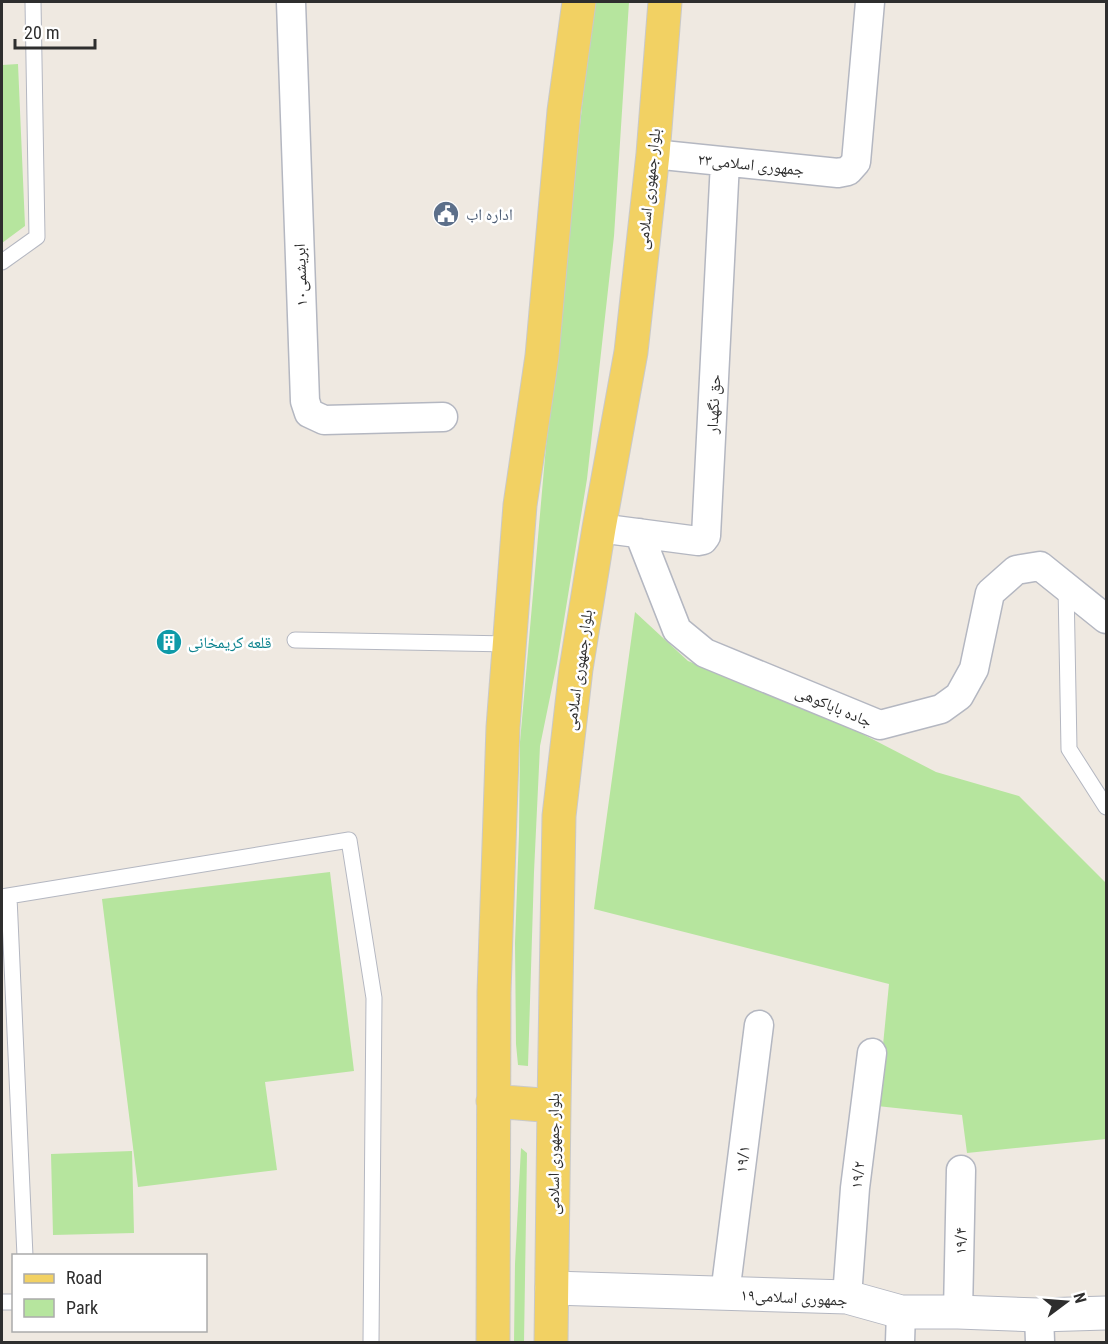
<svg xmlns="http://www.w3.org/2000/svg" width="1108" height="1344" viewBox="0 0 1108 1344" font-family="'Roboto Condensed','Noto Naskh Arabic',sans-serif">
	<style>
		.green { fill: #b6e59e }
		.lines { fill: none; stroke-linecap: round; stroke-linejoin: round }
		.lane-casing { stroke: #b4b7c1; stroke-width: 17 }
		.street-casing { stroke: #b4b7c1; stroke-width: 31 }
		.secondary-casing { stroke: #b4b7c1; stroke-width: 35 }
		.primary-casing { stroke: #c9c9c9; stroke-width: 35 }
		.lane { stroke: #fff; stroke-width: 15 }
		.street { stroke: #fff; stroke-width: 28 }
		.secondary { stroke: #fff; stroke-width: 33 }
		.primary { stroke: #f2d163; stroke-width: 33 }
		.labels { text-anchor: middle; stroke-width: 5; stroke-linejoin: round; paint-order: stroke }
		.street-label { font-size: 16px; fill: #2e2e2e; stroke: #fff }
		.service-label { font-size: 16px; fill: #4e5e75; stroke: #fff; text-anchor: start }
		.culture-label { font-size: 16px; fill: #0d838f; stroke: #fff; text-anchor: start }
	</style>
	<rect width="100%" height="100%" fill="#efe9e1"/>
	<path class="green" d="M593 2H629L614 236 587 479 557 663 540 746 534 872 528 1066 518 1065 516 1044 515 943 519 834 520 742 559 298 576 163Z
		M18 64 25 226 2 243V65Z
		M635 612 688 661 847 726 936 772 1019 796 1106 883V1139L967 1153 962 1115 877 1106 889 984 594 909Z
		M330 872 354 1071 265 1082 277 1170 138 1187 102 899Z
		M521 1148 527 1153 524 1342H514L515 1264Z
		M132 1151 134 1233 53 1235 51 1154Z"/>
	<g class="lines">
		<g class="lane-casing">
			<path id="lane" d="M2 262 37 237 33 2
				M1066 586 1069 749 1106 807
				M295 640 510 644
				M2 897 349 840 374 998 371 1342
				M9 897 25 1256
				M2 1302H14"/>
		</g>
		<g class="street-casing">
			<path id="street" d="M291 2 305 401 309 413 324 420 443 417
				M653 154 838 173 848 171 856 162 870 2
				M599 528 698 541 703 540 706 536 725 162
				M639 533 677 630 705 653 880 725 941 709 959 696 974 669 990 593 1016 570 1040 566 1106 619
				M725 1294 759 1025
				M847 1297 855 1188 872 1053
				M958 1312 961 1170
				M1039 1315 1040 1342
				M900 1342 901 1312"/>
		</g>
		<g class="secondary-casing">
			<path id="secondary" d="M552 1288 847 1297 901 1312H958L1039 1315 1106 1313"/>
		</g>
		<g class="primary-casing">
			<path id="primary" d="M493 1101 554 1106
				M493 1342 494 992 503 727 520 505 542 356 564 111 579 2
				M551 1342 554 1106 559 816 576 669 599 528 631 352 653 154 665 2"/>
		</g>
		<use href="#lane" class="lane"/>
		<use href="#street" class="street"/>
		<use href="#secondary" class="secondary"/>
		<use href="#primary" class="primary"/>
	</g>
	<defs>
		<g id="civic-disc" transform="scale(1.35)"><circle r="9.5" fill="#5c6f8a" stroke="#fff"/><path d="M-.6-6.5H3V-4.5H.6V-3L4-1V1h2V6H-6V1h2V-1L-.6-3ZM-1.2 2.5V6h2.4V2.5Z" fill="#fff"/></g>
		<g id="building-disc" transform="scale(1.35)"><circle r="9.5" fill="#0f9aa8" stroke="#fff"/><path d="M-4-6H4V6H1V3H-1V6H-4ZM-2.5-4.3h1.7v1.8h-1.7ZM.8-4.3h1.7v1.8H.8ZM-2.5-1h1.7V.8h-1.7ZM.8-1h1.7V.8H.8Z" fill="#fff"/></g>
	</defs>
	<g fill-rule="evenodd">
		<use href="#civic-disc" x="446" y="214"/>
		<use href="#building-disc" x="169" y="642"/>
	</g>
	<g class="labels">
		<g class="street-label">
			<text transform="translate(751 164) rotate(6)" y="6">جمهوری اسلامی۲۳</text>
			<text transform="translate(648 189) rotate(-84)" y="6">بلوار جمهوری اسلامی</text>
			<text transform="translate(300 275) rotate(-92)" y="6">ابریشمی۱۰</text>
			<text transform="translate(713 404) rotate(-87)" y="6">حق نگهدار</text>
			<text transform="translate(578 670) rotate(-82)" y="6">بلوار جمهوری اسلامی</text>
			<text transform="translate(834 706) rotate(23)" y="6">جاده باباکوهی</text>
			<text transform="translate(553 1154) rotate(-90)" y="6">بلوار جمهوری اسلامی</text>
			<text transform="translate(742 1159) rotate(-83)" y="6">۱۹/۱</text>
			<text transform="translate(857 1175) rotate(-84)" y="6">۱۹/۲</text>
			<text transform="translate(960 1241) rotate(-89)" y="6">۱۹/۴</text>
			<text transform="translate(794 1297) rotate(3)" y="6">جمهوری اسلامی۱۹</text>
		</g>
		<g class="service-label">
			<text x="466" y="220">اداره اب</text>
		</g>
		<g class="culture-label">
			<text x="188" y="648">قلعه کریمخانی</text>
		</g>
	</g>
	<rect width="1108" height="1344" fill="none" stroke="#2e2e2e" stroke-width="6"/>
	<rect x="12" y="1254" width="195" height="78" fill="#ffffff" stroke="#ababab" stroke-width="1.5"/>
	<rect x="24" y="1274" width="30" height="9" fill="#f2d163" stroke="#ababab" stroke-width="1.5"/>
	<text x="66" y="1284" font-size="18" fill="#2e2e2e">Road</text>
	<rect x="24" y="1299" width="30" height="18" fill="#b6e59e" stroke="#ababab" stroke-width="1.5"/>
	<text x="66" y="1314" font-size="18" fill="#2e2e2e">Park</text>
	<g transform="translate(1066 1302) rotate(74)" stroke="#ffffff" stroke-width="4.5" paint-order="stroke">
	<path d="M0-4.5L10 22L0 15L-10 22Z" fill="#2e2e2e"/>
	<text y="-9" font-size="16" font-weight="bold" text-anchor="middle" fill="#2e2e2e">N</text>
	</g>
	<path d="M15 39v9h80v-9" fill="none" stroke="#2e2e2e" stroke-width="3"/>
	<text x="24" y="39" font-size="18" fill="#2e2e2e" stroke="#ffffff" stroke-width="4.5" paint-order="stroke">20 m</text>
</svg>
